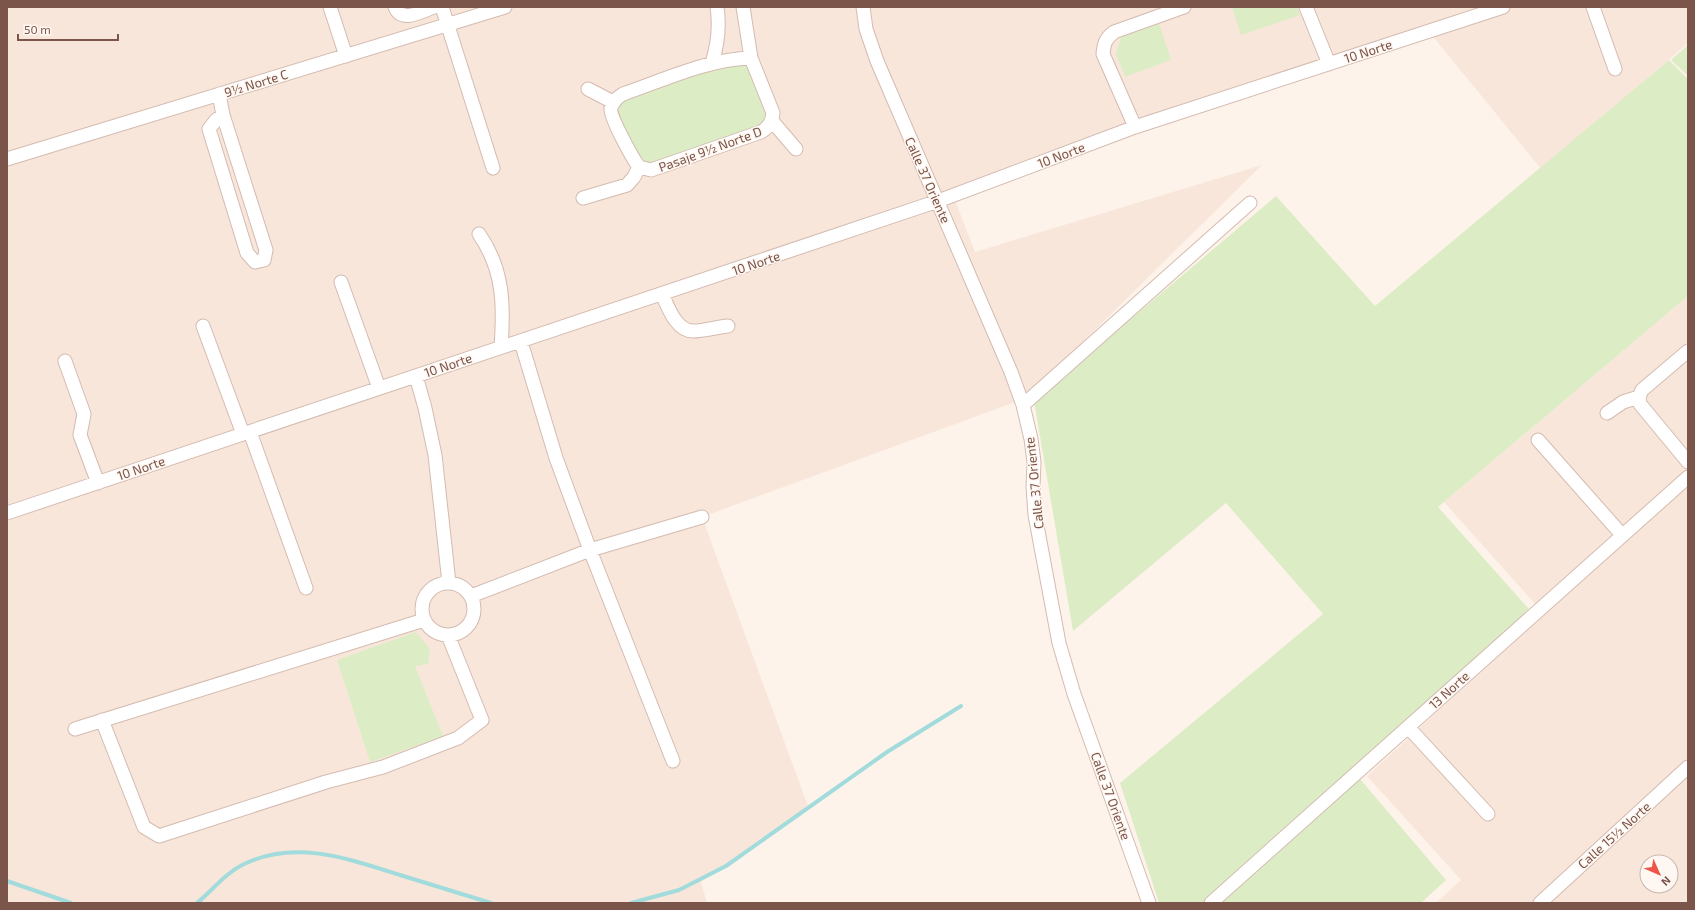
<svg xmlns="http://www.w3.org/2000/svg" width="1695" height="910" viewBox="0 0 1695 910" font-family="'Exo 2',sans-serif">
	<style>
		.residential { fill: #f8e6da; fill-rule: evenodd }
		.green { fill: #dcedc6 }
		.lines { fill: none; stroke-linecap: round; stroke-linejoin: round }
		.stream { stroke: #a2dbdc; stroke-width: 4 }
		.minor-casing { stroke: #d4bbb0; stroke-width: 15 }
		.minor { stroke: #fff; stroke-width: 13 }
		.labels { text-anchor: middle; stroke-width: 3; stroke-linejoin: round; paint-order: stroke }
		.street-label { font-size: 13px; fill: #7b544a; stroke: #fff7f1 }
	</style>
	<rect width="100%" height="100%" fill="#fef3ea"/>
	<path class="residential" d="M7 7H1688V43L1542 170 1426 28 953 195 975 252 1262 165 1026 398 702 517 809 809 701 882 707 903H7Z
		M1688 296V903H1436L1461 880 1367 776 1544 614 1444 502ZM1647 862H1671V886H1647Z"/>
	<path class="green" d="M1232 7H1297L1300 15 1241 35Z
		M1159 23 1171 60 1125 77 1116 54 1121 37Z
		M1688 45V76L1671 60Z
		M751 58 772 121 644 169 611 106 617 98Z
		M1669 60 1688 79V296L1438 507 1529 609 1203 903H1159L1120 783 1323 614 1226 503 1073 631 1034 401 1276 196 1375 306Z
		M416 632 430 649 428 664 415 666 443 736 370 762 337 660Z
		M1355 773 1446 880 1421 903H1214Z"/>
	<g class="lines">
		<path class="stream" d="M7 881 71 903
			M197 903C213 890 225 873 244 864 296 839 349 859 400 875 430 884 461 894 491 903
			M631 903 679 890 726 866 887 752 961 706"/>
		<g class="minor-casing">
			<path id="minor" d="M330 7 346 56
				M395 7C402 24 422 11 434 7
				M442 7 493 168
				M863 7 866 29 877 61 1011 372 1023 405 1031 439 1034 462 1033 487 1035 515 1059 643 1074 694 1149 903
				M1306 7 1329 64
				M1593 7 1615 69
				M712 63C718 44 720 27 717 7
				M588 89 613 102
				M219 94 223 115 266 250 264 260 255 262 247 253 209 129 216 120 223 115
				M772 121 796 149
				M1135 127 1103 54C1104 44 1105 39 1114 32L1184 7
				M7 159 505 7
				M639 167C633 159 609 116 611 108 613 101 618 97 623 94 664 80 708 59 751 58
				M583 198 627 185 634 177 639 167 651 170 761 132C769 127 772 122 773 113L751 58 743 7
				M479 234C504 270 504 306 501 347
				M341 282 379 388
				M662 294C668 307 676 331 693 331 704 331 717 327 728 326
				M203 326 243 434
				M521 342 556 458 590 550 673 761
				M65 361 84 414 80 435 98 483
				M416 376 425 408 435 455 449 583
				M1639 397 1640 404 1688 462
				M1023 405 1250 203
				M1607 413 1623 402 1639 397 1642 390 1688 351
				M250 432 306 588
				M1538 440 1622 535
				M7 513 938 201 1135 127 1503 7
				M422 609a26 26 0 1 1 52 0a26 26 0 1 1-52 0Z
				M471 596 590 550 702 517
				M102 720 144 827 159 836 326 782 383 767 458 738 482 720 448 635
				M1408 727 1488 814
				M75 729 424 620
				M1211 903 1688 477
				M1540 903 1688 767"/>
		</g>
		<use href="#minor" class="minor"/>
	</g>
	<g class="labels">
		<g class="street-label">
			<text transform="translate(1368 51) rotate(-18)" y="5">10 Norte</text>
			<text transform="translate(256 83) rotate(-17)" y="5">9½ Norte C</text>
			<text transform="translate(710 149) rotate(-20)" y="5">Pasaje 9½ Norte D</text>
			<text transform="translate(1061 155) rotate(-21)" y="5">10 Norte</text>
			<text transform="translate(928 180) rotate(66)" y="5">Calle 37 Oriente</text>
			<text transform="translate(756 263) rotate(-19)" y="5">10 Norte</text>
			<text transform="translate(448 365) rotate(-19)" y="5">10 Norte</text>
			<text transform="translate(141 468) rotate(-19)" y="5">10 Norte</text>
			<text transform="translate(1034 483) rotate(-96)" y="5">Calle 37 Oriente</text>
			<text transform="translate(1449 690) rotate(-42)" y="5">13 Norte</text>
			<text transform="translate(1111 796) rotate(70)" y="5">Calle 37 Oriente</text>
			<text transform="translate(1614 835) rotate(-42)" y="5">Calle 15½ Norte</text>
		</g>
	</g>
	<rect width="1695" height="910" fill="none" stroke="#7b544a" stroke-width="16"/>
	<g transform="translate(1659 874) rotate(135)"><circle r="19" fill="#fff7f1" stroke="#cab6ae"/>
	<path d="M0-3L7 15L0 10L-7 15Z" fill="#ed5549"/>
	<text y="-6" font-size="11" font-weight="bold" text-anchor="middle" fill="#7b544a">N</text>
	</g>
	<path d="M18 34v6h100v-6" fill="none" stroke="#7b544a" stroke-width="2"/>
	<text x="24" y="34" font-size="12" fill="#7b544a" stroke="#fff7f1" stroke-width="3" paint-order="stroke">50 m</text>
</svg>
